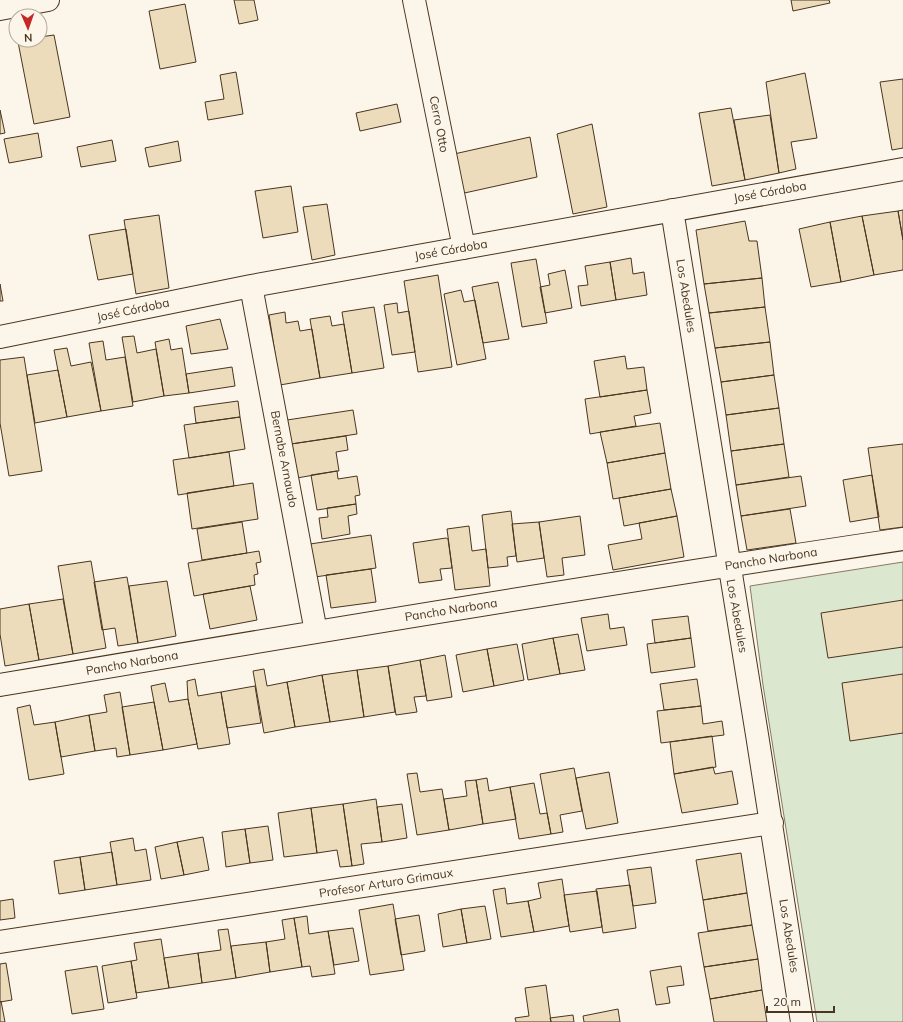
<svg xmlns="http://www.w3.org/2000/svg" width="903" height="1022" viewBox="0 0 903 1022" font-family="Mulish,sans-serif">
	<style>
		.green { fill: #dce7d0; stroke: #887966 }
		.building { fill: #ecdcbc; stroke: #4a3520 }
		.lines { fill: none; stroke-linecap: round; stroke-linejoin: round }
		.minor-casing { stroke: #4a3520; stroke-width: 24 }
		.minor { stroke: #fbf6e9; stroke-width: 22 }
		.labels { text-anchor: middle; stroke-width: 3; stroke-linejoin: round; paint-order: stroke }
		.street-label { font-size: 12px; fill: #4a3520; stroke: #fbf6e9 }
	</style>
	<rect width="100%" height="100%" fill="#fbf6e9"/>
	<path class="green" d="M903 562V1022H817L763 685 750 586Z"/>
	<path class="building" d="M234 0H254L258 20 239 24Z
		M791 0H829L830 3 793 11Z
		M185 4 196 62 160 69 149 11Z
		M54 35 70 117 34 124 18 42 40 40V37Z
		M236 72 243 114 208 120 205 102 224 99 220 75Z
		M805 73 817 138 791 142 796 169 779 173 766 82Z
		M903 79V148L892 150 880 82Z
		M397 104 401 122 360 131 356 113Z
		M731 108 745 180 712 186 699 113Z
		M0 110 5 133 0 134Z
		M770 115 779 173 745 180 734 120Z
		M592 124 607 207 573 214 557 134Z
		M38 133 42 157 9 163 4 139Z
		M530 137 537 177 460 194 454 154Z
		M112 140 116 161 81 167 77 147Z
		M178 141 181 161 149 167 145 148Z
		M291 186 298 232 263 238 255 191Z
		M327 204 335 255 312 260 303 207Z
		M903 210V240L898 211Z
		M898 211 903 240V270L874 275 862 216Z
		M159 215 169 288 136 294 124 220Z
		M862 216 874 275 841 282 830 222Z
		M745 221 749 241H757L762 278 704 284 696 230Z
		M830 222 841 282 811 287 799 229Z
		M126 229 133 274 98 280 89 235Z
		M631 258 633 274 644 272 647 295 616 300 610 262Z
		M536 259 547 323 522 327 511 263Z
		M610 262 616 300 581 306 578 286 588 285 585 266Z
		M565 270 572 308 545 313 540 287 550 285 548 274Z
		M438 275 452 367 418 372 404 281Z
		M762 278 765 307 709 313 704 284Z
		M498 282 509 339 483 343 472 287Z
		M0 284 3 301H0Z
		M461 290 464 302 475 300 486 359 457 365 444 294Z
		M397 303 398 313 409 311 415 352 392 355 384 305Z
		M374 307 384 368 352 373 342 312Z
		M765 307 770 342 715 348 709 313Z
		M285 312 286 323 298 321 300 331 312 329 320 378 280 385 269 315Z
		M330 316 332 326 344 324 352 373 320 378 310 319Z
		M220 319 228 349 191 354 186 326Z
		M134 336 137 353 156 349 164 396 133 402 122 337Z
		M169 339 171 350 182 348 189 393 164 396 155 342Z
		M103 341 106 360 125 357 133 406 101 411 89 343Z
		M770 342 774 375 721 382 715 348Z
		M67 348 71 366 91 362 101 411 67 417 54 350Z
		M625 356 627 369 644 367 647 390 600 397 594 361Z
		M24 357 42 471 9 476 0 423V360Z
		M232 367 235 386 189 393 186 374Z
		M58 370 67 417 35 423 27 375Z
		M774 375 779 408 726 415 721 382Z
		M647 390 651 413 634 416 636 426 590 434 585 399Z
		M238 401 240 417 196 423 194 407Z
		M779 408 784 444 731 451 726 415Z
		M353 410 357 434 291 444 287 420Z
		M240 417 245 449 189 458 184 425Z
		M660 423 665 453 607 463 600 432Z
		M346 436 348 450 336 452 339 471H337L297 478 291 444Z
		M784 444 789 477 736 485 731 451Z
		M903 444V527L880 530 868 448Z
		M229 452 234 486 178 495 173 460Z
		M665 453 671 489 613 499 607 463Z
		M337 471 338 479 357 476 360 495 355 496 356 504 317 510 311 475Z
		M872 475 879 517 850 522 843 480Z
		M801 476 806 506 741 516 736 485Z
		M253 483 258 519 192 529 187 493Z
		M671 489 677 516 624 526 619 498Z
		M356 504 357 514 348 516 350 534 322 539 319 518 328 517 327 508Z
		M790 509 796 543 747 550 741 516Z
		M511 511 516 556 507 557 508 566 488 568 482 515Z
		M580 516 585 555 562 558 564 575 547 577 539 522Z
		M677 516 684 557 613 570 608 545 642 539 639 523Z
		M242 522 247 553 202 560 197 529Z
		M539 522 544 558 517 562 512 524Z
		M469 526 472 551 486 549 490 586 455 590 447 529Z
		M371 535 376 568 315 577 310 544Z
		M446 538 448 539 452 568 440 569 442 580 419 583 413 543Z
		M259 551 261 562 256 563 258 574 254 575 255 585 194 596 188 563Z
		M91 561 106 648 73 654 58 566Z
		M371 569 376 602 331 608 326 575Z
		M127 577 138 643 118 646 115 628 102 630 94 582Z
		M167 581 176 636 138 643 129 586Z
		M250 586 257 620 210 629 203 594Z
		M63 599 73 654 39 660 29 604Z
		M903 600V647L828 658 821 613Z
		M29 604 39 660 5 666 0 634V609Z
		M608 614 610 629 624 627 627 645 587 651 581 618Z
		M688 616 691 638 655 643 652 620Z
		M578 634 585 670 560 674 553 638Z
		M553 638 560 674 528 680 522 644Z
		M691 638 695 667 651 673 647 644Z
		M517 644 524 680 494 686 487 649Z
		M487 649 494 686 463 692 456 655Z
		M445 655 452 697 427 701 420 660Z
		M420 660 426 696 414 697 417 712 396 715 388 666Z
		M388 666 395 712 364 717 357 670Z
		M264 669 267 686 287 682 295 727 264 733 253 671Z
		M357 670 364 717 330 722 322 675Z
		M903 674V733L850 741 842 683Z
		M322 675 330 722 295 727 287 682Z
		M195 679 198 696 221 692 230 744 198 749 188 699 187 681Z
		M697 679 701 706 664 710 660 684Z
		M165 683 169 702 188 699 197 744 163 750 151 686Z
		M255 686 261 723 227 728 221 692Z
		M120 692 130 755 117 757 116 748 95 751 89 715 107 712 104 695Z
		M154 702 163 750 130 755 122 707Z
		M30 705 34 725 55 722 64 774 29 780 17 708Z
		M701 706 703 724 722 721 724 735 661 743 657 711Z
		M89 715 95 751 61 757 55 722Z
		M712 736 716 767 674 774 670 742Z
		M713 767 715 774 732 771 738 804 682 813 674 774Z
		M574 768 582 811 560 815 563 832 551 834 540 774Z
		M609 772 618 823 586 829 576 778Z
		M417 773 420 792 442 789 449 830 417 835 407 774Z
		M487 778 489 791 510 787 516 819 483 824 476 780Z
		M476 780 483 824 449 830 444 799 467 796 465 781Z
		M534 783 540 814 547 813 551 834 519 839 510 787Z
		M376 799 382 842 361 844 364 864 352 866 343 804Z
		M343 804 352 866 340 867 337 850 317 853 311 808Z
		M402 804 407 838 382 842 377 807Z
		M311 808 317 853 284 857 278 813Z
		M268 826 273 860 250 863 245 829Z
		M245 829 250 863 226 867 222 832Z
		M203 837 209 870 184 875 177 842Z
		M133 838 135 851 146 849 151 880 117 885 110 842Z
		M177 842 184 875 161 879 155 847Z
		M112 852 117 885 85 890 80 857Z
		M741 853 747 893 703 900 696 860Z
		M80 857 85 890 59 894 54 861Z
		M651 867 656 903 633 906 627 870Z
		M562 879 569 926 534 932 528 901 541 898 538 883Z
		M630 885 636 928 603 933 596 889Z
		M505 888 507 904 528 901 534 932 501 937 493 890Z
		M597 891 602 927 570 932 564 895Z
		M747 893 752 925 708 931 703 900Z
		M13 899 15 918 0 920V901Z
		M393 904 404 970 370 975 359 910Z
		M485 906 491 939 467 943 461 909Z
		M461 909 467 943 443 947 438 914Z
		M419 915 425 951 401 955 395 919Z
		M307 916 309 934 328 931 335 974 312 977 310 966 302 967 294 918Z
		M294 918 302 967 270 972 266 942 285 939 282 920Z
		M752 925 758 959 704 967 698 933Z
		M353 928 359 961 334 965 328 931Z
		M228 929 236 978 202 983 198 953 221 950 218 930Z
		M161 939 169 988 136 993 131 961 137 960 134 943Z
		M266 942 270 972 236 978 231 946Z
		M198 953 202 983 169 988 164 958Z
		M758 959 762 990 710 999 704 967Z
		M131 961 137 998 108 1003 102 966Z
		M6 963 12 1000 0 1002V964Z
		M97 966 104 1009 72 1014 65 971Z
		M681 966 684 985 667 987 670 1003 656 1005 650 971Z
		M546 985 551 1022H516L515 1018 529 1016 525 988Z
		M762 990 767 1022H714L710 999Z
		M1 1001 5 1022H0V1002Z
		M618 1009 620 1022H584L583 1016Z
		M573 1015 574 1022H551L550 1018Z"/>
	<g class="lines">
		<g class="minor-casing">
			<path id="minor" d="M414 0 464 248
				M0 9 48 0
				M672 210C715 480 761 751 802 1022
				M251 286 316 632
				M0 337 251 286 903 169
				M0 685C301 634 601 584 903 539
				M0 942 772 823"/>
		</g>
		<use href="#minor" class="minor"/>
	</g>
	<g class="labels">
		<g class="street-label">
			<text transform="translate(439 124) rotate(79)" y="4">Cerro Otto</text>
			<text transform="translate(770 192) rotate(-10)" y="4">José Córdoba</text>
			<text transform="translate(451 250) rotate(-10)" y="4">José Córdoba</text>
			<text transform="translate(686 296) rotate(81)" y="4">Los Abedules</text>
			<text transform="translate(133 310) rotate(-12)" y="4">José Córdoba</text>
			<text transform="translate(284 459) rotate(79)" y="4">Bernabe Arnaudo</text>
			<text transform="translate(771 559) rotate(-9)" y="4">Pancho Narbona</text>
			<text transform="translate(451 610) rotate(-9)" y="4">Pancho Narbona</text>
			<text transform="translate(737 616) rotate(80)" y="4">Los Abedules</text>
			<text transform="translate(132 663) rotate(-10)" y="4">Pancho Narbona</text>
			<text transform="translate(386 883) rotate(-9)" y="4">Profesor Arturo Grimaux</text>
			<text transform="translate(789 936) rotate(81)" y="4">Los Abedules</text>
		</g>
	</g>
	<g transform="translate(28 28) rotate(178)"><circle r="19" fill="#fbf6e9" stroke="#b4a999"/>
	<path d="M0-3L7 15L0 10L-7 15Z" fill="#c62828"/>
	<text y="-6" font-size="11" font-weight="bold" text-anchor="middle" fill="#4a3520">N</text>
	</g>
	<path d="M767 1006v6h67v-6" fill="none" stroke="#4a3520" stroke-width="2"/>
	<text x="773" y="1006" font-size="12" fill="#4a3520" stroke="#fbf6e9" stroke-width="3" paint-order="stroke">20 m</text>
</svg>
